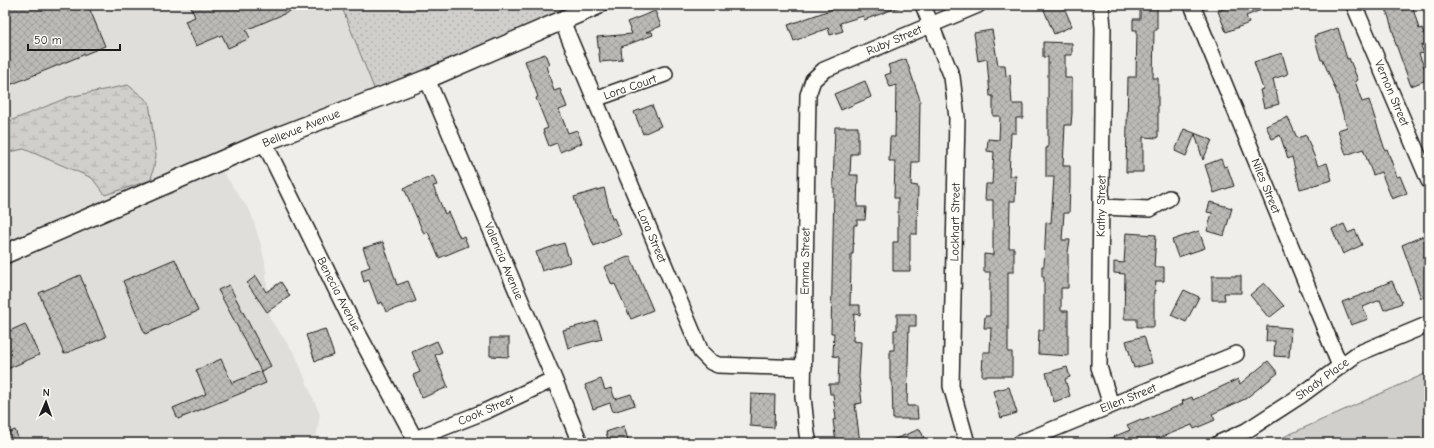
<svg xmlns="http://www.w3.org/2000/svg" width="1434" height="448" viewBox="0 0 1434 448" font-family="'Comic Neue',sans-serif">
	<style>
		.built { fill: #e0deda }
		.green { fill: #d0cfcc; stroke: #767674 }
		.wetland { fill: url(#wetland-marsh); stroke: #767674 }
		.park { fill: url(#park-dots); stroke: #767674 }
		.building { fill: url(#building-cross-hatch); stroke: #1c1c1c }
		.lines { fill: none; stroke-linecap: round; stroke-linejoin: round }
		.minor-casing { stroke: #1c1c1c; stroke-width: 18 }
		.tertiary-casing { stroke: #1c1c1c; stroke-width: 21 }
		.minor { stroke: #fdfcf7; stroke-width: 15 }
		.tertiary { stroke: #fdfcf7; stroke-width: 18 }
		.labels { text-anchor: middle; stroke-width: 3; stroke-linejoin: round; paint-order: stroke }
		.street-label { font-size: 12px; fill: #1c1c1c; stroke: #fdfcf7 }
	</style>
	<defs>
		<pattern id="wetland-marsh" width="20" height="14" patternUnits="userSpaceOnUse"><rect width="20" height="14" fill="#d0cfcc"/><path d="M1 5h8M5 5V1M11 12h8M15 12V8" fill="none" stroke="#b2b1af"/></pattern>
		<pattern id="park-dots" width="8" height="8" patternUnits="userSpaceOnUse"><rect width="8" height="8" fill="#d0cfcc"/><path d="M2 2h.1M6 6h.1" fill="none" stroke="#b2b1af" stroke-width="1.8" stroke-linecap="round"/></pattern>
		<pattern id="building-cross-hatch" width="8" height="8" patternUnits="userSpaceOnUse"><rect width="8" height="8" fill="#bbbab6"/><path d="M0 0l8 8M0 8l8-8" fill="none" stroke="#a09f9c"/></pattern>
	</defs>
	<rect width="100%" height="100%" fill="#f0eeea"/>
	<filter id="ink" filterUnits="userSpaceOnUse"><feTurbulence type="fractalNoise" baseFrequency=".025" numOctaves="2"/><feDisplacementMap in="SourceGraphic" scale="8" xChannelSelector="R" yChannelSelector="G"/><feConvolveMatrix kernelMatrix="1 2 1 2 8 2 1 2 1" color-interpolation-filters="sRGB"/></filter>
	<g filter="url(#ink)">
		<path class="built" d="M5 5H341L375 91 5 247V153L24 149 92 178 69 97 5 123Z
			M261 151 263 154 223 172 251 213 260 242 265 262 270 319 295 354 320 415 315 443H5V262Z"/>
		<path class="green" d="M1429 372V443H1270Z"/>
		<path class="wetland" d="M128 85 149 102 156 156 151 180 105 195 92 178 24 149 5 153V123L69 97Z"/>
		<path class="park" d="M341 5H576L375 91Z"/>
		<path class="building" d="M5 5H88L105 46 5 87Z
			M190 5H305L246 30 250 38 228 48 222 35 196 46 185 21 195 17Z
			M844 5 902 6 864 20 863 16 840 23 843 31 830 35 828 28 794 41 788 25Z
			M1042 5H1063L1072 26 1054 34Z
			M1140 5H1157V30H1154L1153 78H1158V138L1143 137V172H1126L1128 77H1136L1137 30H1133V19H1140Z
			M1234 5H1271V6L1246 16 1249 23 1226 32 1218 11Z
			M1385 5H1412L1419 29 1422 28 1428 43 1421 46 1424 53 1419 54 1429 79 1411 86 1394 39 1395 38Z
			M655 11 661 26 646 32H652L653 35 621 47 622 60 600 62 597 37 632 34 627 22Z
			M1338 28 1347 59 1349 58 1358 80 1355 81 1362 102 1369 100 1385 150 1387 149 1397 177 1400 176 1407 193 1392 199 1381 172 1373 175 1363 149 1346 155 1338 130 1347 127 1338 98H1339L1323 60H1321L1314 36Z
			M992 30 998 65H1005L1006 76 1010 75 1012 104H1023V118H1016V133H1011L1009 176H1016L1015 201H1010L1009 248H1014V272H1008V352H1012V376H982L983 352H990L991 328H984L985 316H990V272H984V254L993 255V200H985L986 184H992L994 152 987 151 988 139 999 140 1000 116H993V96H990L987 59 978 61 974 33Z
			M1043 42 1072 43V55H1065V78H1072V113L1071 125H1065L1063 166H1070V186L1069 213H1064L1062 240H1070L1068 252V288H1061V311H1068V356L1038 354 1039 330H1044V277H1042V266H1044L1046 222 1051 223 1054 177H1046V148H1048V57H1043Z
			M1282 53 1288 74 1273 79 1279 104 1264 108 1260 90 1263 89 1254 62Z
			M545 54 549 64 546 66 554 91 560 89 567 107 559 110 568 133 577 130 582 143 560 152 557 143 549 146 543 130 548 128 536 98 538 97 525 61Z
			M906 59 920 100 919 162H912L911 185 918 186 917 234H910V271H893V242H898V198H894L895 161H889L890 137H895L896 85 890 87 885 75 891 73 888 65Z
			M865 81 871 97 841 110 834 94Z
			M652 105 661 126 643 134 634 112Z
			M1288 117 1297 138 1306 135 1318 166 1327 163 1332 180 1300 189 1292 157 1288 159 1280 135 1272 139 1266 126Z
			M835 127H858V154H851L850 175H858L857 207H866L865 220H857V225H854L853 254H851V263L850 305H860V315L854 314 853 341 861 342 859 377 862 403 855 404 860 443H836L833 420 836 419 833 394H830L829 384H838L839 357 833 356 834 333H831L834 188H833Z
			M1184 129 1212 140 1203 160 1195 134 1186 156 1175 151Z
			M1221 159 1224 167 1227 166 1234 186 1214 193 1205 165Z
			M433 176 437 185 433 186 445 214 448 212 460 238 464 236 468 246 439 258 428 232 424 234 404 188Z
			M604 188 612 219 614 218 621 235 594 246 581 215H579L574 197Z
			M1210 202 1232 208 1224 236 1207 231 1212 213 1207 212Z
			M1344 224 1348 233 1355 230 1362 245 1343 254 1332 229Z
			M1199 231 1205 248 1178 257 1172 240Z
			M1126 233 1156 235 1154 267H1164V281H1156L1155 291H1154V327H1137V319H1124L1125 274 1114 273V262L1124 263Z
			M1423 236 1429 253V295L1421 298 1402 245Z
			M383 242 397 285 408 281 416 301 386 312 382 302 378 304 369 280 364 282 361 270 370 267 363 248Z
			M564 243 570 262 542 271 536 252Z
			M630 256 653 310 631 319 615 284 612 285 604 267Z
			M175 259 198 311 145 334 123 281Z
			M80 275 106 337 64 354 39 293Z
			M256 276 266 292 281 282 290 296 267 312 247 283Z
			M1212 276H1241V293H1224L1225 300H1212Z
			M1392 281 1402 303 1384 310 1380 300 1363 307 1368 319 1351 325 1342 302 1375 290V288Z
			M1264 283 1284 306 1269 318 1250 295Z
			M229 285 271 366 261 371 218 290Z
			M1184 290 1199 297 1186 322 1171 315Z
			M897 314H916V326H909L907 406H917L918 419H893L892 380H890V350H894V330H897Z
			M597 321 602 339 568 348 563 330Z
			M25 324 39 355 5 370V333Z
			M1267 326 1291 328 1289 357 1274 356 1275 341H1266Z
			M325 329 334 355 315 361 306 335Z
			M1144 336 1152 363 1134 368 1126 341Z
			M490 338H509V357L490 356Z
			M437 341 442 352 435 355 448 387 422 398 413 375 420 372 412 352Z
			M221 359 232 383 261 371 266 383 178 419 173 408 206 394 196 370Z
			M1268 361 1278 373 1245 399 1212 414 1215 420 1194 429 1192 425 1147 443H1099L1130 430 1127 425 1141 419 1142 421 1183 404 1182 401 1192 397 1193 400 1238 379 1240 384Z
			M1067 367 1070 377 1065 379 1070 396 1054 402 1046 373Z
			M601 379 605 390 611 388 615 399 631 394 635 405 613 412 610 403 593 409 585 385Z
			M1009 387 1017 413 1001 418 993 391Z
			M751 394 775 395 774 428 750 426Z
			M624 426 628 440 618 443H609L606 432Z
			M920 429 924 438 920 439 921 443H885Z
			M15 430 20 443H5V434Z"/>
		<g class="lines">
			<g class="minor-casing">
				<path id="minor" d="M923 5 952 77 957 118 951 386 967 443
					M1101 5 1103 28 1099 367 1111 405
					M1192 5 1340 366
					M1354 5 1429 181
					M562 21 701 352 711 362 718 365 804 368
					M427 79 554 379 580 443
					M595 99 665 74
					M264 142 351 320 417 443
					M1101 207 1150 209 1169 198
					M415 439 486 411 554 379
					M809 443 807 434 803 397 808 95 813 80 824 70 978 5
					M1020 443 1236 354
					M1219 443 1246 431 1300 396 1357 354 1429 324"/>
			</g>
			<g class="tertiary-casing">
				<path id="tertiary" d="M5 254 264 142 427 79 598 5"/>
			</g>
			<use href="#minor" class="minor"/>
			<use href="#tertiary" class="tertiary"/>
		</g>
	</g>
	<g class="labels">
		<g class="street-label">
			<text transform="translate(894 40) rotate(-23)" y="4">Ruby Street</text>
			<text transform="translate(630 87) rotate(-19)" y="4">Lora Court</text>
			<text transform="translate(1392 93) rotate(67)" y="4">Vernon Street</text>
			<text transform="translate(301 128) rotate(-22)" y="4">Bellevue Avenue</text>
			<text transform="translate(1266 186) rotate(68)" y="4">Niles Street</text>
			<text transform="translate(1101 206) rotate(-89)" y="4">Kathy Street</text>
			<text transform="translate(955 222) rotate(-89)" y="4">Lockhart Street</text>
			<text transform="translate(652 236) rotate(67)" y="4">Lora Street</text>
			<text transform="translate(504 261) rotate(67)" y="4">Valencia Avenue</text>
			<text transform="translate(805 261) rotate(-89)" y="4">Emma Street</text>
			<text transform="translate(339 294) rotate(63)" y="4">Benecia Avenue</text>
			<text transform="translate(1322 379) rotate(-36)" y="4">Shady Place</text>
			<text transform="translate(1128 398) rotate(-22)" y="4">Ellen Street</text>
			<text transform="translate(486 410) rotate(-23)" y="4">Cook Street</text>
		</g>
	</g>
	<rect width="1434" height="448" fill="none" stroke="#fdfcf7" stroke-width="20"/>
	<rect x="10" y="10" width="1414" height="428" fill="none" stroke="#1c1c1c" stroke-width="1.5" filter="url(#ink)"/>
	<g transform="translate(46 402) rotate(2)" stroke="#fdfcf7" stroke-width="3" paint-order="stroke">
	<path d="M0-3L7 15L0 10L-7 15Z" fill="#1c1c1c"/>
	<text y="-6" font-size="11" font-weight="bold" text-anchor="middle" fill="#1c1c1c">N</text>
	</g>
	<path d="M28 44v6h92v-6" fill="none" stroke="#1c1c1c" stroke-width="2"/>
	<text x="34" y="44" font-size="12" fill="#1c1c1c" stroke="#fdfcf7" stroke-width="3" paint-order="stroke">50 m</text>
</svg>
